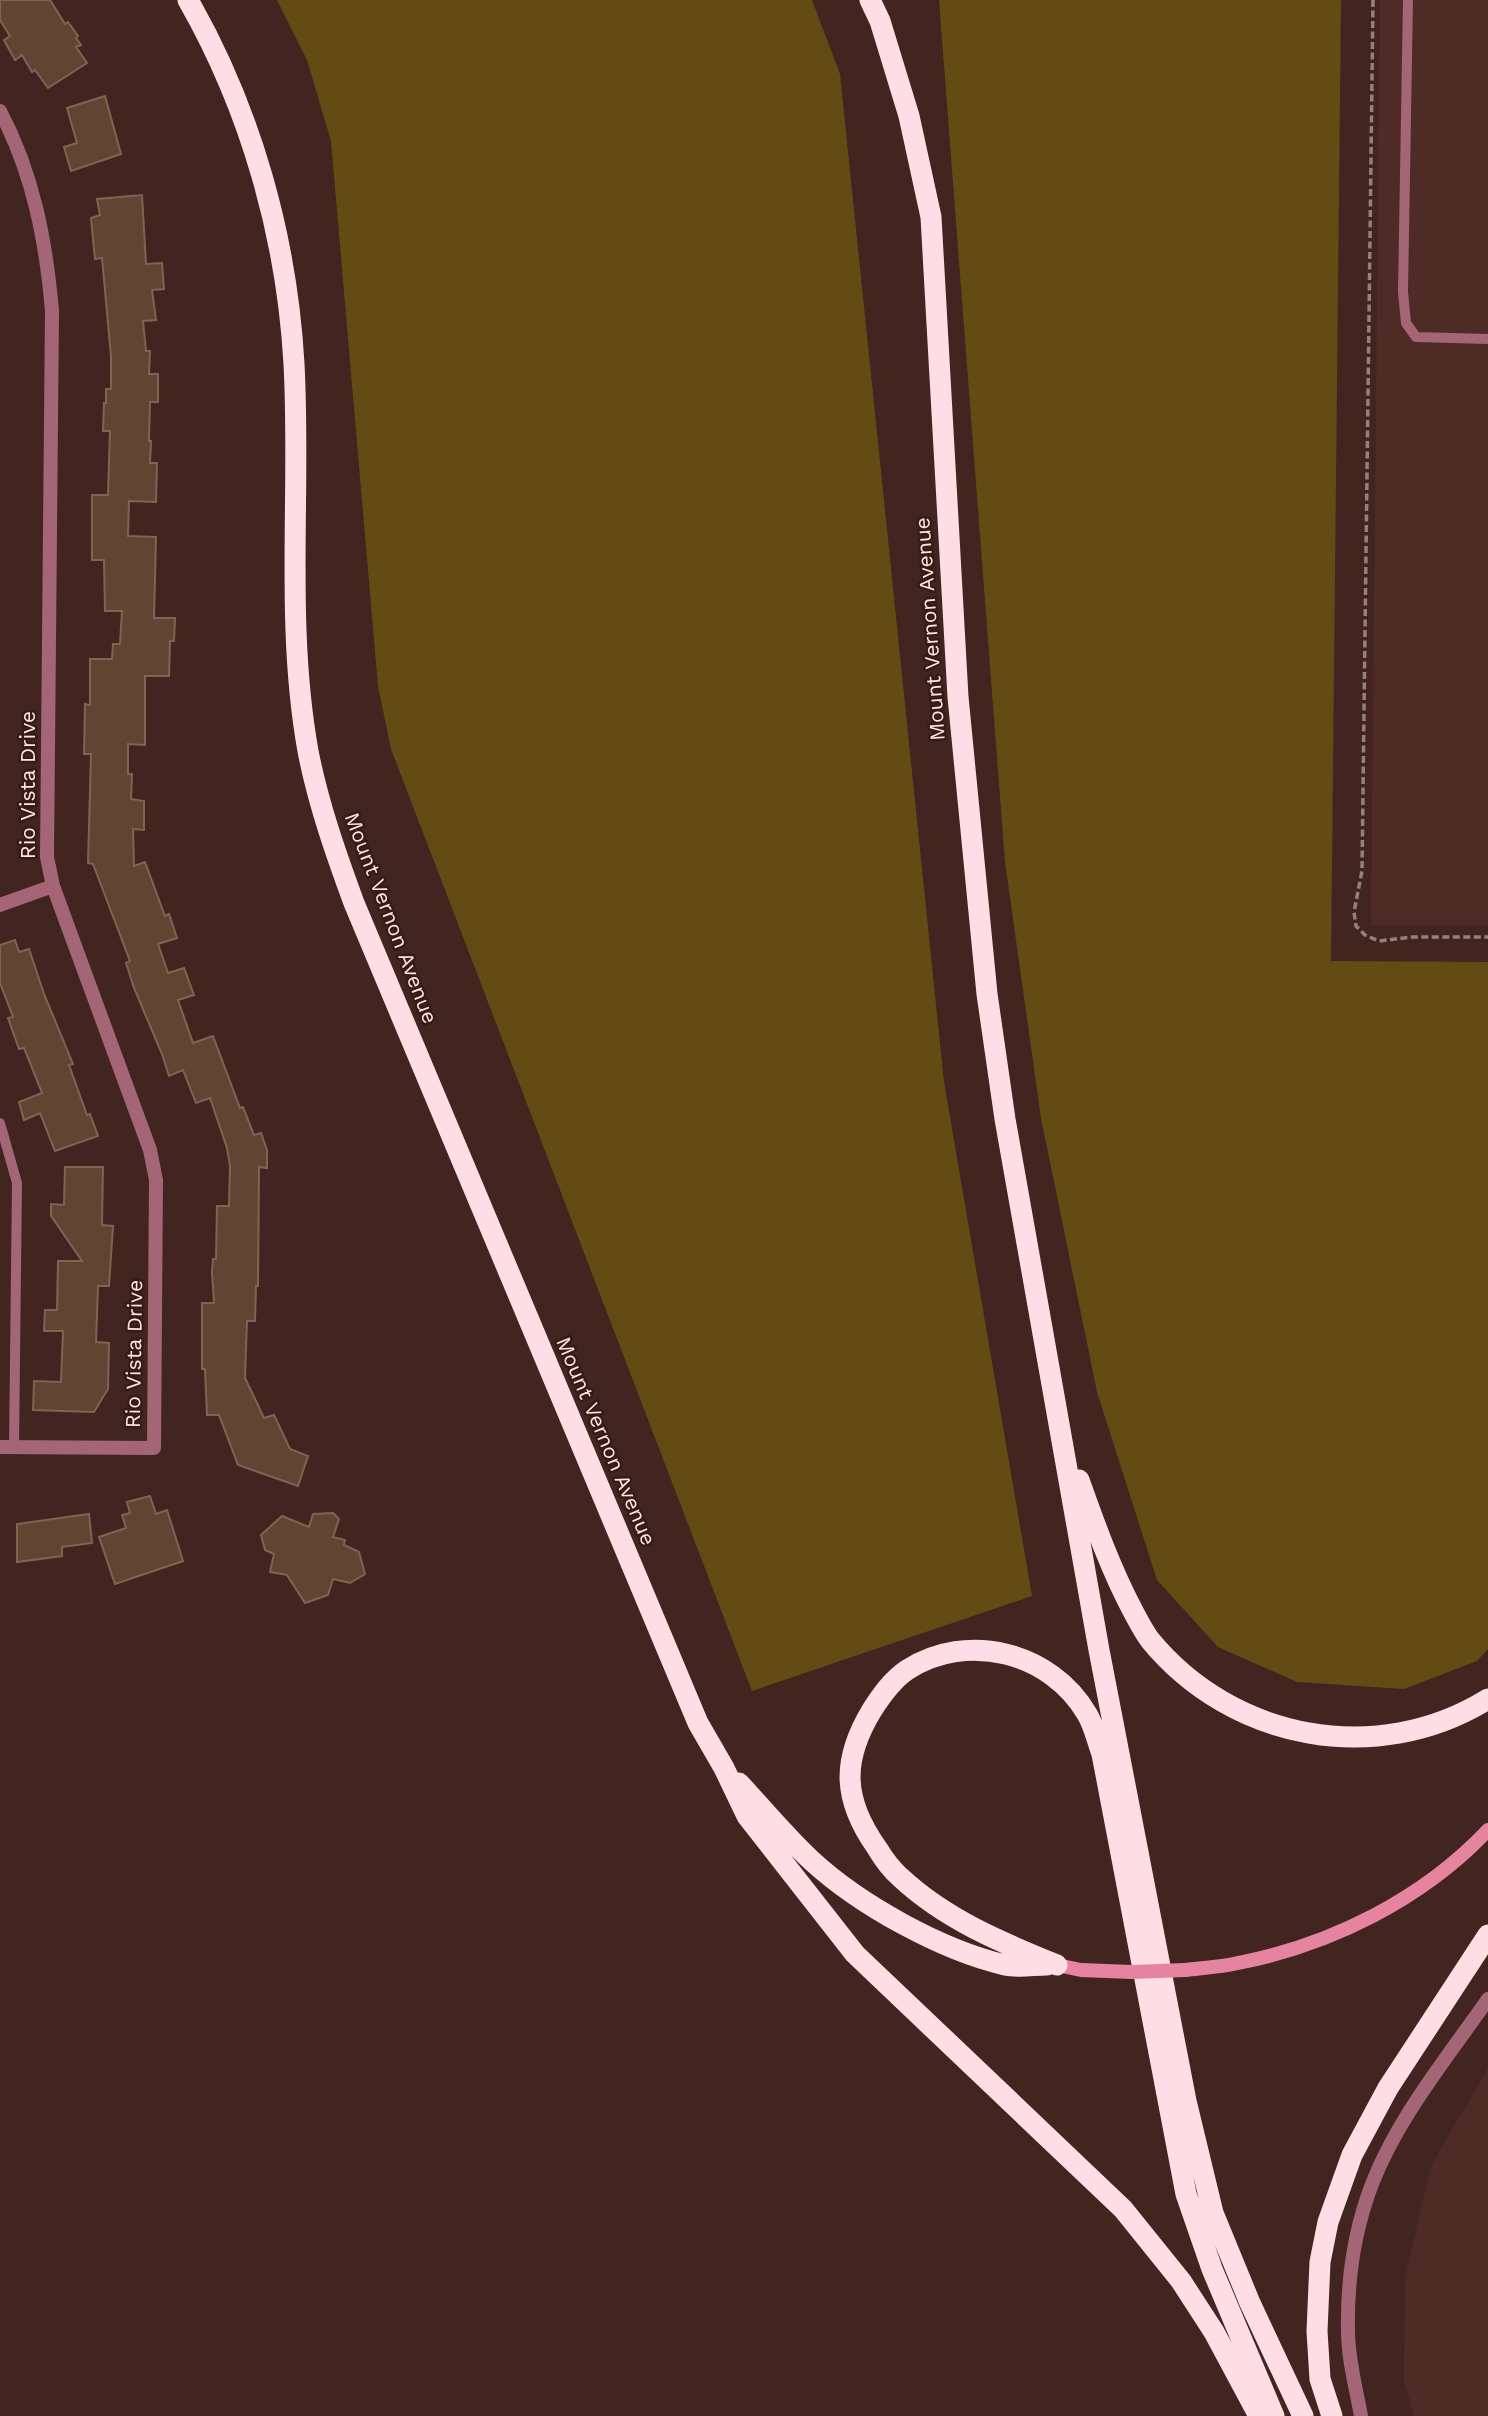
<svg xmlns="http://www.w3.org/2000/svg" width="1488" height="2416" viewBox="0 0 1488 2416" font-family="'Work Sans',sans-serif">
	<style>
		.built { fill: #4f2b25 }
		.green { fill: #644b14 }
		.building { fill: #604533; stroke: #806451; stroke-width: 2 }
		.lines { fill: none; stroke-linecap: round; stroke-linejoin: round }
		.path { stroke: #977f7a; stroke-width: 3.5; stroke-dasharray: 7 3.5; stroke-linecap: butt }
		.service { stroke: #a46676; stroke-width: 10 }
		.minor { stroke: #a46676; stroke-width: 14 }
		.tertiary { stroke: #a46676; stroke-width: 14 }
		.secondary { stroke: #e6849f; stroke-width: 14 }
		.motorway { stroke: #fedee5; stroke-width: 21 }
		.secondary-bridge { stroke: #e6849f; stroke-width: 14 }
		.labels { text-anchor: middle; stroke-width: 5; stroke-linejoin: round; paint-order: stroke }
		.street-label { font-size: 21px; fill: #fae6e2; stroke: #371b16 }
	</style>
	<rect width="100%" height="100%" fill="#422520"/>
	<path class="built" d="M1380 0H1488V925H1371Z
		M1488 2068V2416H1414L1404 2380 1405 2278 1431 2166Z"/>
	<path class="green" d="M277 0H812L840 74 944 1082 1032 1596 752 1691 391 749 378 686 331 141 307 60Z
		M939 0H1341L1331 961 1488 962V1649L1477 1661 1404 1689 1297 1682 1218 1647 1157 1580 1097 1392 1041 1118 1005 862Z"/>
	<path class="building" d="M0 0H50L65 24 68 22 78 36 76 38 81 45 76 47 87 63 48 88 35 70 32 72 22 55 15 60 4 40 10 36 0 20Z
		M105 96 121 154 71 171 64 147 77 143 67 108Z
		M142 195 146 264 162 263 164 289 152 290 156 320 143 321 146 351H150L149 374H158V402H150L149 441H151L150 463H157L156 502 129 501 128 536 156 537 154 618H175L174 641H170L169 676H145V745L128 744V774H132L131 799 144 801V830L133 829 134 866 145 862 165 916 169 914 177 938 158 944 168 973 184 968 194 995 178 1000 193 1043 213 1036 240 1108 243 1107 254 1135 261 1133 267 1150V1168L259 1167 258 1286H256L255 1321H247L245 1378 264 1418 274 1415 290 1449 308 1456 298 1486 238 1465 219 1415H207L205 1369H202V1303H214L212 1272 213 1259H216L217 1206H229L230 1166 227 1148 210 1098 196 1103 183 1070 169 1076 162 1054 134 988 126 963 130 961 93 864 88 863 91 754H84L85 704 90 705V659H112L113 644H120L122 611H105L104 560H92V495H108L110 431H103L104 403H106V389H111V356L102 258 95 259 91 218 100 215 97 199Z
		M15 940 19 952 29 949 44 994 73 1064 69 1065 87 1115 90 1114 98 1136 55 1151 40 1113 24 1120 19 1102 42 1093 24 1048 19 1049 8 1018 13 1017 0 983V945Z
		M65 1167H103L102 1225 113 1226 109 1286H98L96 1342 109 1343 108 1389 94 1412 33 1410 34 1381 61 1382 63 1331H44L45 1310H57L58 1261H82L51 1216V1204L64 1205Z
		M150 1496 156 1514 167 1510 183 1561 115 1584 99 1537 126 1528 122 1515 130 1513 127 1502Z
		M333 1513 339 1519 333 1537 345 1540 344 1545 359 1552 365 1574 350 1583 333 1579 328 1595 305 1603 287 1575 270 1572 274 1554 265 1550 261 1535 282 1516 309 1527 313 1514Z
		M89 1514 92 1543 62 1547V1556L17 1562V1524Z"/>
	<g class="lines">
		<path class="path" d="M1373 0 1362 871 1354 912 1356 926 1365 935 1379 941 1412 937H1488"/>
		<path class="service" d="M1408 0 1403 292 1406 323 1416 337 1488 339
			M0 1123 17 1183 14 1447"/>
		<path class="minor" d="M0 111C33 173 46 241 52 311L47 857 53 886 150 1150 156 1180 154 1448 0 1447
			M0 905 53 886"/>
		<path class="tertiary" d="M1361 2416C1356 2388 1348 2359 1348 2331 1347 2282 1354 2231 1372 2184 1398 2117 1447 2058 1488 1999"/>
		<path class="secondary" d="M1057 1965 1081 1970 1132 1972
			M1185 1970C1202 1968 1221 1967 1238 1963 1331 1945 1423 1899 1488 1830"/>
		<path class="motorway" d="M188 0C251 110 287 238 294 364 301 493 285 623 308 751 318 803 336 854 354 903L698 1723 724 1768 747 1816 855 1954 1123 2209 1181 2281 1214 2332 1259 2416
			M870 0 880 21 909 116 931 217 958 697 987 994 1005 1119 1099 1650 1186 2101 1213 2213 1250 2303 1303 2416
			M1079 1480C1095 1525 1111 1570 1134 1613 1139 1622 1144 1632 1150 1640 1232 1740 1377 1768 1488 1699
			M739 1783C763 1809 786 1837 812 1861 860 1905 941 1950 1005 1965 1018 1968 1034 1965 1047 1965
			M1057 1965C1000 1942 945 1919 900 1877 891 1869 883 1858 877 1848 843 1800 841 1761 872 1710 881 1696 892 1680 907 1670 967 1631 1051 1652 1087 1714 1094 1725 1097 1741 1102 1754L1186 2194 1212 2269 1274 2416
			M1332 2416 1320 2379 1317 2331 1320 2262 1328 2222 1352 2155 1388 2088 1488 1935"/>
		<path class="secondary-bridge" d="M1132 1972 1185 1970"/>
	</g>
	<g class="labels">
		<g class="street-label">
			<text transform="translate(930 629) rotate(-94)" y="7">Mount Vernon Avenue</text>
			<text transform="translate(28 785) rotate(-90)" y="7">Rio Vista Drive</text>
			<text transform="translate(391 918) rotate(69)" y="7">Mount Vernon Avenue</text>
			<text transform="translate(134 1354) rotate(-89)" y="7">Rio Vista Drive</text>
			<text transform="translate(606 1441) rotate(67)" y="7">Mount Vernon Avenue</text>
		</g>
	</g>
</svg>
